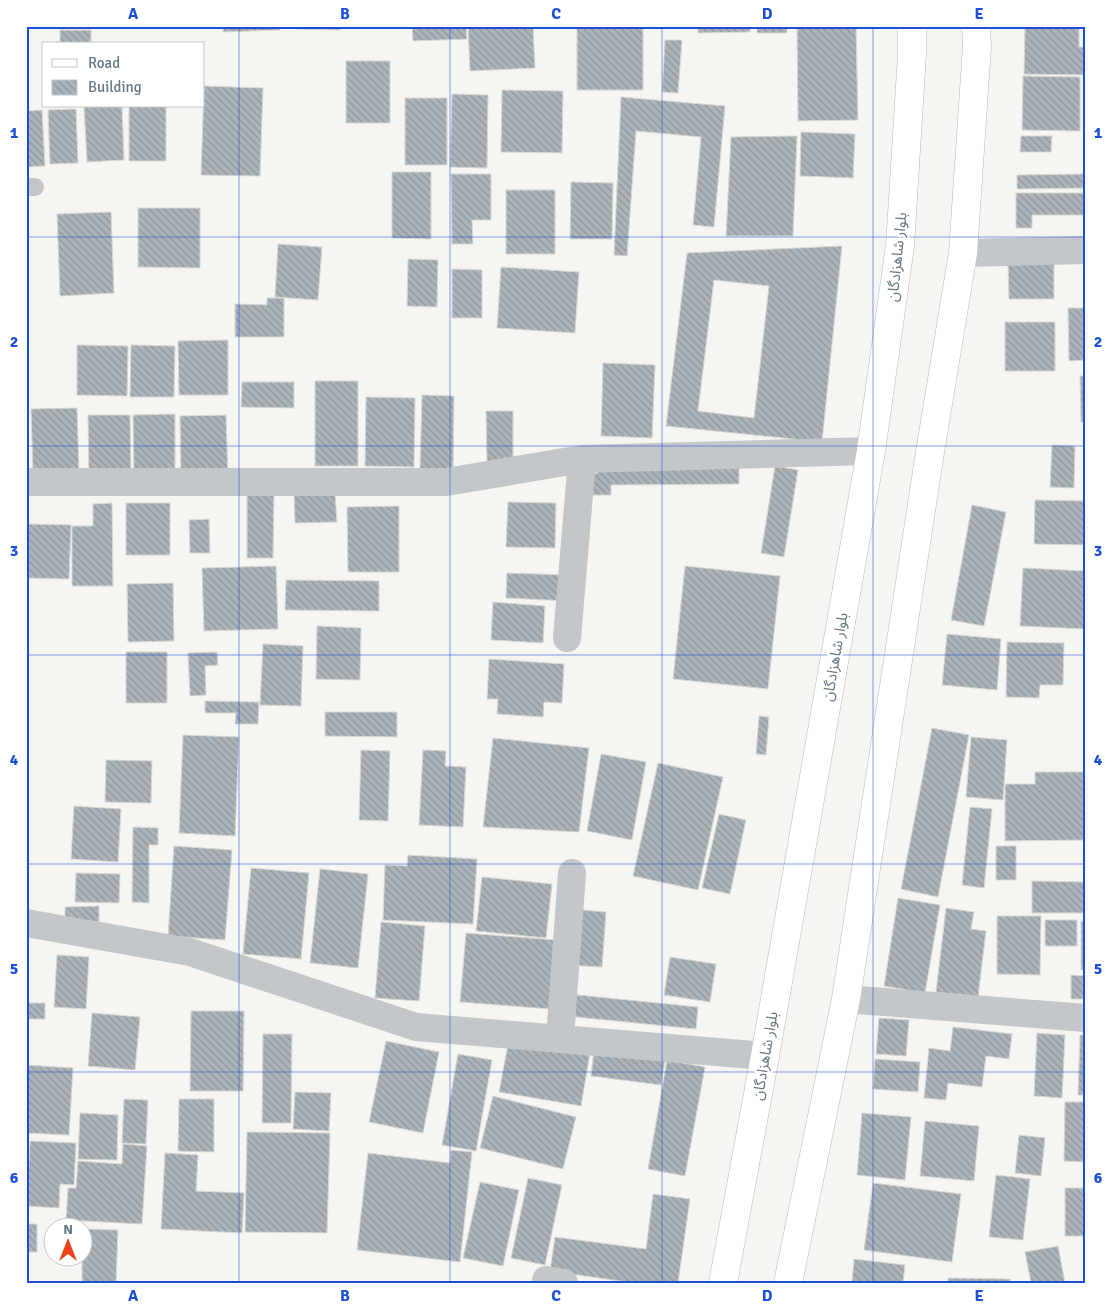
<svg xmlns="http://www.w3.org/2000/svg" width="1112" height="1309" viewBox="0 0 1112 1309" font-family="Signika,'Noto Sans Arabic',sans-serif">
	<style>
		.building { fill: url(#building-back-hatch); stroke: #d7d7d4; fill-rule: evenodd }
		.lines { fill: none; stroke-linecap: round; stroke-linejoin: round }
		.secondary-casing { stroke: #b5bbbf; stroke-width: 29 }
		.service { stroke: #c3c7ca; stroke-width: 18 }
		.minor { stroke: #c3c7ca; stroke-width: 28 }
		.secondary { stroke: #fff; stroke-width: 28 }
		.grid { fill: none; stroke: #1d4ed8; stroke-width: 1; stroke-opacity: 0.55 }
		.labels { text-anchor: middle; stroke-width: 5; stroke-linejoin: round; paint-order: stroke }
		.street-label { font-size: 15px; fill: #637784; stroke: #fff }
		.neatline { fill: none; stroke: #1d4ed8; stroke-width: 2 }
		.grid-label { font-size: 16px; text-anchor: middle; font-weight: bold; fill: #1d4ed8 }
	</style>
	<defs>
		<pattern id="building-back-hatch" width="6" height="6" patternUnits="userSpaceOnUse" patternTransform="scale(1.25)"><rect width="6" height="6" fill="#acb4b9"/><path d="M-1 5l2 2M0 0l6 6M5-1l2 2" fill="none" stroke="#90979c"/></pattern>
	</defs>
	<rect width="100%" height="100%" fill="#f6f5f1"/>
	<path class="building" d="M223 26H280V30L223 32Z
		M295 26H340V30L295 29Z
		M412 26H466L467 39 413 41Z
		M468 26H533L535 68 470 71Z
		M698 26H750V32L698 33Z
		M757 26H787V33H757Z
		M797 26H856L858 120 798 121Z
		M1025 26H1079V47H1086V75L1024 74Z
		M577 28H643V90H577Z
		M60 30H91V44H60Z
		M665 40H682L678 93 662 92Z
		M346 61H390V123H346Z
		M1023 76 1080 77V131L1022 130Z
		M204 86 263 88 260 176 201 175Z
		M502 90 563 91 562 153 501 152Z
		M452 94 488 95 487 168 450 167Z
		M621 97 725 106 714 227 693 225 701 137 636 131 627 256 614 255Z
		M405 98H447V165H405Z
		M122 106 124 160 87 162 84 107Z
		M129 106H166V161H129Z
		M76 109 78 163 50 164 48 110Z
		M42 110 45 166 26 167V111Z
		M801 132 855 134 853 178 800 176Z
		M797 136 793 236H726L731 137Z
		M1021 136H1052L1051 152H1020Z
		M392 172H431V239L392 238Z
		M451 174H491V220H472L473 244H452Z
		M1086 174V188L1017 189V175Z
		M571 182 613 183 612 239H570Z
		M506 190H555V254H506Z
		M1016 193H1086V215H1032V228H1016Z
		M138 208H200V268L138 267Z
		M111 212 114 293 60 296 57 214Z
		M278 244 322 247 318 300 275 297Z
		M842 246 822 442 666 426 687 253ZM714 280 769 286 754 418 698 411Z
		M408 259 438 260 437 307 407 306Z
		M1008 263H1054V299H1009Z
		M501 267 579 272 575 333 497 328Z
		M452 269 482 270V318H452Z
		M267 298H284V337H235V304L267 305Z
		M1068 308H1086V360L1069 361Z
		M1005 322H1055V371H1005Z
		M228 340V395H179L178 341Z
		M77 345 128 346 127 396 77 395Z
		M131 345 175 346 174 397H130Z
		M603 363 655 365 652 438 601 436Z
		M1080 376H1086V422H1081Z
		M315 381H358V466H315Z
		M242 382H294V408L241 407Z
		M422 395 454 396 453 470 420 469Z
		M366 397 415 398 414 467 365 466Z
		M77 408 79 472 33 473 31 409Z
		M486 411H513V463L487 464Z
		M175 414V474L134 475 133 415Z
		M88 415H130L131 477 89 478Z
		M226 415 228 477 181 478 180 416Z
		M1052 445 1075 446 1074 488 1050 487Z
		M739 464V484L611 485V495H591L592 476 610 465Z
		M775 466 798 470 784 557 761 553Z
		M335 493 337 522 295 523 294 494Z
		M247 494H274L273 558H247Z
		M1035 500 1086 501V545L1034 544Z
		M508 502 556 503 555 548 506 547Z
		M112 503 113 586H72V526H93V504Z
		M126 503H170V555H126Z
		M972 505 1006 512 984 626 951 620Z
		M399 506V572H348L347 507Z
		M209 519 210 553H190L189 520Z
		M26 524 71 525 69 579 26 578Z
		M276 566 278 629 204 631 202 568Z
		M685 566 780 576 768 689 673 679Z
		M1023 568 1086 571V629L1020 626Z
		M507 573 570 575 569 601 506 598Z
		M286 580 379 581V611L285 610Z
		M173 583 174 641 128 642 127 584Z
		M493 602 545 606 543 643 491 640Z
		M317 626 361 628 360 680 316 679Z
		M947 634 1001 639 997 690 942 685Z
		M1007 642 1064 643 1063 685H1040L1039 698 1006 697Z
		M263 644 303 646 301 706 260 705Z
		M126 652H167V703H126Z
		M217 652 218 665 205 666 206 695 190 696 188 653Z
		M489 659 564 664 562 703 544 702 543 717 497 714 498 699H487Z
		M205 701 259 702 258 724H235L236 713H205Z
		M325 712H397V737L325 736Z
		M759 716 769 717 766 755 756 754Z
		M932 728 969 735 938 897 901 889Z
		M183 735 239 737 235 836 179 833Z
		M971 737 1007 740 1003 800 966 797Z
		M493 738 589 748 579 832 483 827Z
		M361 750 390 751 388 821 359 820Z
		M423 750 446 751 445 766 466 767 463 827 419 825Z
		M601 754 646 762 632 840 587 831Z
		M106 760 152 761 151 803 105 802Z
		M658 763 723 777 698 890 633 876Z
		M1035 772H1085L1086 840 1005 841V784H1035Z
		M74 806 121 809 118 862 71 859Z
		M970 807 992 809 984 888 962 885Z
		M719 814 746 820 730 894 702 888Z
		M133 827 158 828V845H149V903L132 902Z
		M174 846 232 850 225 940 168 936Z
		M996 846H1016V880H996Z
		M408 855 477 859 473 924 383 920 385 865 407 866Z
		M251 868 309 873 301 959 243 954Z
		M320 869 368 874 358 968 310 963Z
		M76 873 120 874 119 903 75 902Z
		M482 877 552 884 546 938 476 931Z
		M1032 881 1086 882V913H1032Z
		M898 898 940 905 925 993 884 986Z
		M99 906V922H65V907Z
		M946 908 974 912 971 929 986 931 978 997 936 992Z
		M572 909 606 912 602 967 568 965Z
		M997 916H1041L1040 975 997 974Z
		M1045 920H1077V946H1045Z
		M1081 921H1086V970H1081Z
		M381 922 425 926 419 1001 375 998Z
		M466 933 556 940 550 1009 460 1002Z
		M57 955 89 957 86 1009 54 1007Z
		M670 957 716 964 710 1002 664 995Z
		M1071 975 1086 976V999H1071Z
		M568 994 698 1007 696 1029 566 1016Z
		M26 1003H45V1019H26Z
		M191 1011H244L243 1091H190Z
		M92 1013 140 1017 135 1070 88 1066Z
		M879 1018 909 1020 906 1056 876 1054Z
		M953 1027 1012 1034 1009 1059 986 1056 982 1087 948 1083 946 1100 924 1098 929 1048 950 1051Z
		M1037 1033 1065 1035 1062 1098 1034 1096Z
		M263 1034H292L291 1123H262Z
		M1080 1035H1086V1095H1078Z
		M509 1039 590 1053 581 1106 499 1092Z
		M386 1041 439 1052 423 1133 369 1122Z
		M594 1051 665 1060 661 1085 591 1076Z
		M458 1054 492 1060 476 1151 442 1145Z
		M875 1059 920 1062 918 1092 873 1089Z
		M667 1060 705 1067 685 1176 648 1169Z
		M26 1065 73 1068 69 1135 26 1133Z
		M295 1092 331 1093 329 1131 293 1129Z
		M493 1096 576 1117 563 1169 480 1148Z
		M124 1099 148 1100 146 1144 122 1143Z
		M179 1099H214V1152L178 1151Z
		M1065 1102H1086V1162L1064 1161Z
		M80 1113 118 1115 117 1160 78 1159Z
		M862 1113 911 1117 905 1180 857 1175Z
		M925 1121 979 1126 974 1181 920 1176Z
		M247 1132 330 1133 327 1233 245 1232Z
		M1019 1135 1045 1138 1041 1176 1015 1173Z
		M30 1141 76 1143 74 1185 60 1184 59 1208 27 1206Z
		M123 1144 147 1146 142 1224 66 1220 68 1188H76L78 1161 122 1164Z
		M451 1150 472 1152 460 1262 357 1250 368 1153 450 1163Z
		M165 1153 198 1155 196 1191 244 1193 242 1233 161 1229Z
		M996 1175 1030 1179 1023 1240 989 1237Z
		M528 1178 562 1185 545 1265 511 1258Z
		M480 1182 519 1190 503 1266 463 1258Z
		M873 1183 961 1194 952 1262 864 1250Z
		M1065 1188H1086V1236H1065Z
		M653 1194 690 1199 678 1283H634L550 1271 555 1237 646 1249Z
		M26 1224H37V1252H26Z
		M82 1229 118 1230 116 1283H82Z
		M1058 1246 1065 1283H1031L1025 1252Z
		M854 1259 905 1265 903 1283H852Z
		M948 1278 1010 1279V1283H948Z"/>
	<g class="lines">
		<g class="secondary-casing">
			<path id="secondary" d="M723 1283 765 1056 871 451 900 246 912 54V26
				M788 1283 846 999 930 452 963 253 977 46 976 26"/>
		</g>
		<path class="service" d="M26 187H35"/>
		<path class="minor" d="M963 253 1086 250
			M26 482H446L582 459 871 451
			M567 638 582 459
			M26 923 190 952 416 1027 765 1056
			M846 999 1086 1018
			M560 1038 572 873
			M546 1280 564 1283"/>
		<use href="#secondary" class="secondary"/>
	</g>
	<path class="grid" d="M239 26V1283M450 26V1283M662 26V1283M873 26V1283M26 237H1086M26 446H1086M26 655H1086M26 864H1086M26 1072H1086"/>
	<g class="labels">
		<g class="street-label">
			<text transform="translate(897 257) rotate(-84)" y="5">بلوار شاهزادگان</text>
			<text transform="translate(835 657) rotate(-80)" y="5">بلوار شاهزادگان</text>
			<text transform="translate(765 1056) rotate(-80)" y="5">بلوار شاهزادگان</text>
		</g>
	</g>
	<rect width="1112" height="1309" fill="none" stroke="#ffffff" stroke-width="55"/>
	<rect x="42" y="42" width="162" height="65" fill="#ffffff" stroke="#c1c9ce"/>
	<rect x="52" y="59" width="25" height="8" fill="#ffffff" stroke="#c1c9ce"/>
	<text x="88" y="68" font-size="15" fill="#637784">Road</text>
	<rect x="52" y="80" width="25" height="15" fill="url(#building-back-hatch)" stroke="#c1c9ce"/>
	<text x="88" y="92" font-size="15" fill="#637784">Building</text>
	<g transform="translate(68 1242)"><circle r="24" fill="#ffffff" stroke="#c1c9ce"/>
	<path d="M0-4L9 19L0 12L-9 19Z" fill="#ec401b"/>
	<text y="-8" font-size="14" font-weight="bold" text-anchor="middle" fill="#637784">N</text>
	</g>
	<rect x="28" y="28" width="1056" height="1254" class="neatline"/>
	<g class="grid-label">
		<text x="133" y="19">A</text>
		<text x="345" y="19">B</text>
		<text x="556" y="19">C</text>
		<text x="767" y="19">D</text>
		<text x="979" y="19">E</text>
		<text x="14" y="138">1</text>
		<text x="1098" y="138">1</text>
		<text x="14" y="347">2</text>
		<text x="1098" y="347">2</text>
		<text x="14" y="556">3</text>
		<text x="1098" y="556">3</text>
		<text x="14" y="765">4</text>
		<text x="1098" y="765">4</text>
		<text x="14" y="974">5</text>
		<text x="1098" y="974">5</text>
		<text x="14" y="1183">6</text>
		<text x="1098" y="1183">6</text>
		<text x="133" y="1301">A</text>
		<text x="345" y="1301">B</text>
		<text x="556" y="1301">C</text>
		<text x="767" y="1301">D</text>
		<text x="979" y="1301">E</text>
	</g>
</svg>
